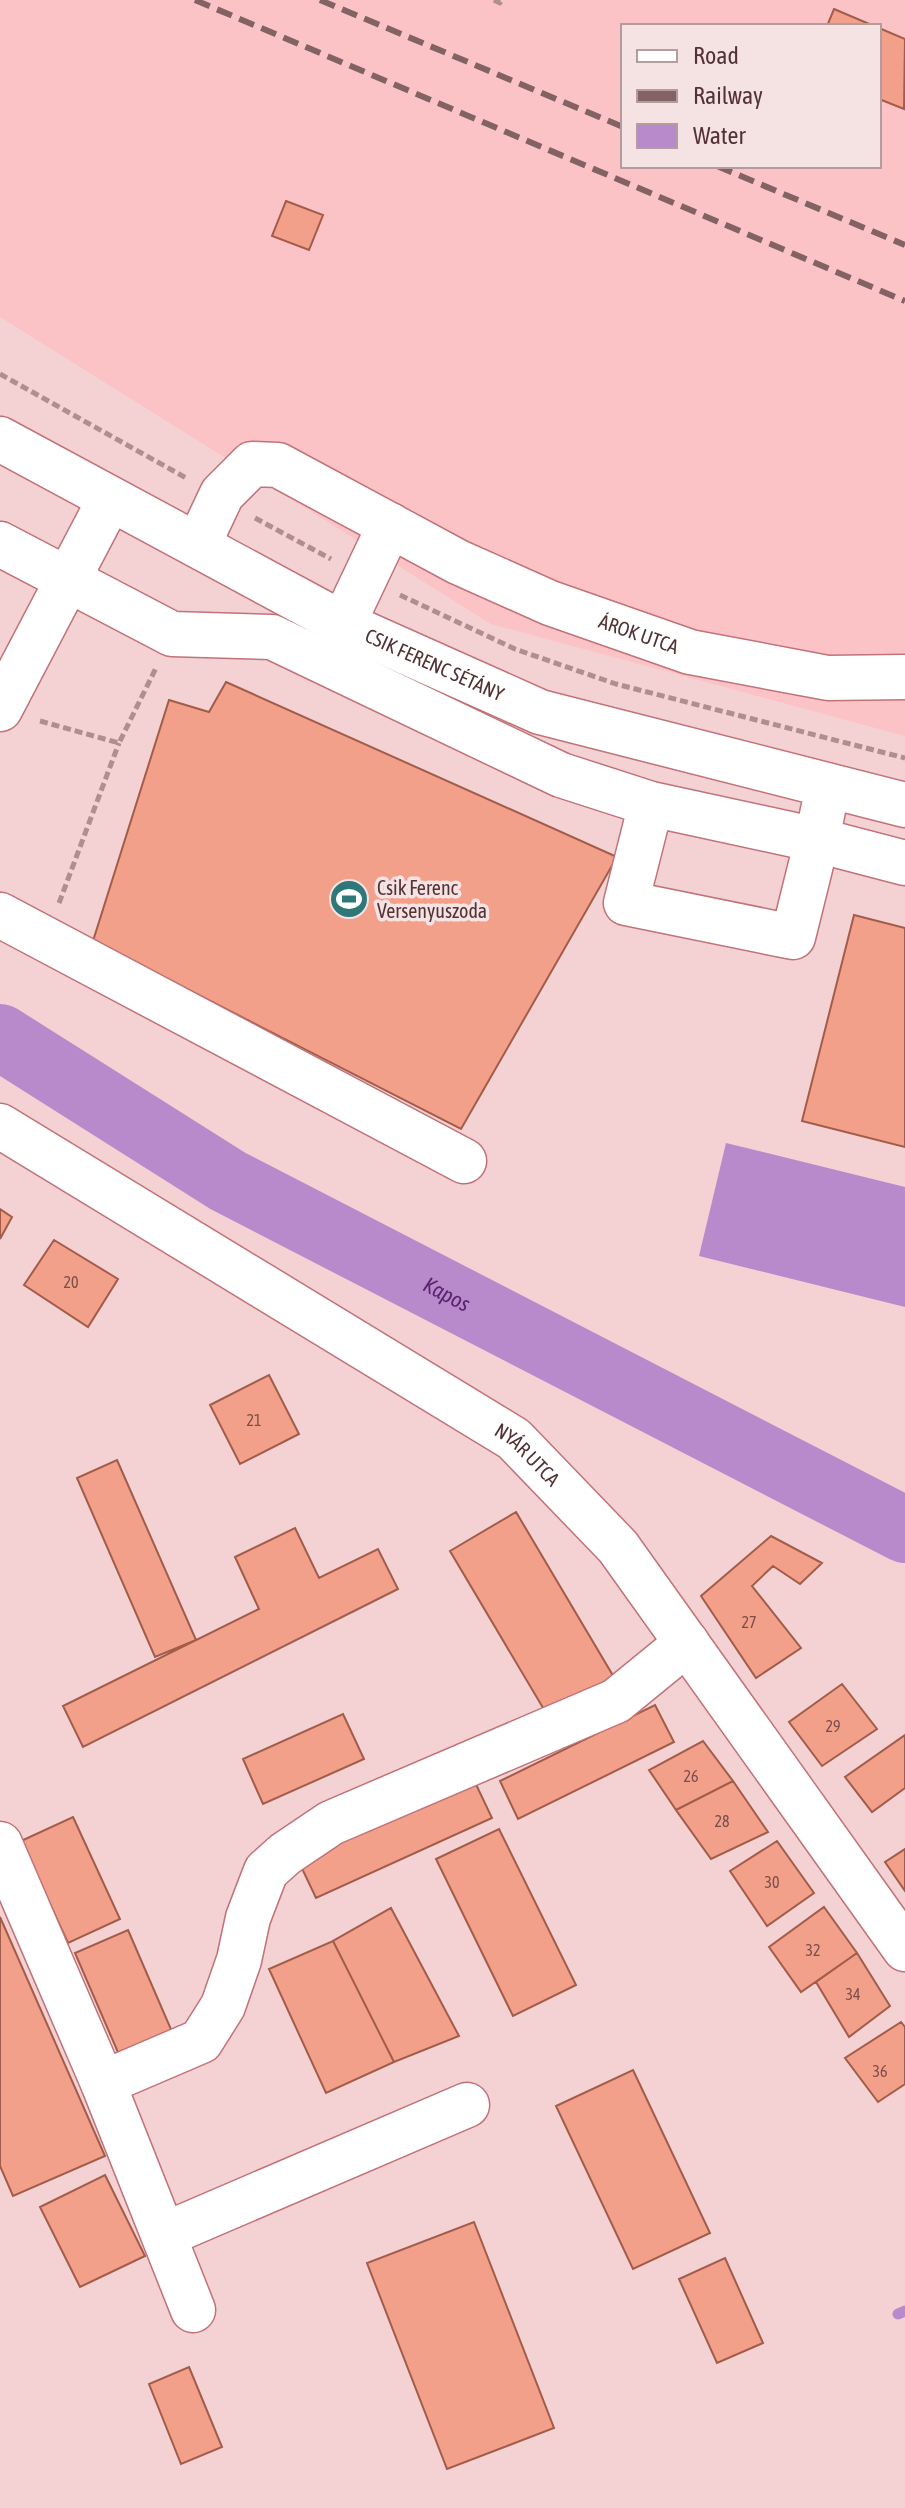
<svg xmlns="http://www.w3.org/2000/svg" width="905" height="2508" viewBox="0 0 905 2508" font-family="'Asap Condensed',sans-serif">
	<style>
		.built { fill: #fbc3c6; fill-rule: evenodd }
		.water { fill: #b88acb }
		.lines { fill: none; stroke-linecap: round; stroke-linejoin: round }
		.stream { stroke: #b88acb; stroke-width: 11 }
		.river { stroke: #b88acb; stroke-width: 66 }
		.building { fill: #f3a08a; stroke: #a25c4a; stroke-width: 2 }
		.minor-casing { stroke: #c07379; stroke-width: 47 }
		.path { stroke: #b08e90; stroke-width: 5; stroke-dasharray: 8 4; stroke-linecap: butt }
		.minor { stroke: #fff; stroke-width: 44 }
		.rail { stroke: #836264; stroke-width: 6; stroke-dasharray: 16 8; stroke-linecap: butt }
		.labels { text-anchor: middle; stroke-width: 7; stroke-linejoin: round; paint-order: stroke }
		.number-label { font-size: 16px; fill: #7b4e4a }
		.street-label { font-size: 20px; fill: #533234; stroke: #f5e3e4 }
		.poi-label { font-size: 20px; fill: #533234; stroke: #f5e3e4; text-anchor: start }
		.water-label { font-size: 22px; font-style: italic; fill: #5b2370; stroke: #f5e3e4 }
	</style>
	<rect width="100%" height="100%" fill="#f4d1d3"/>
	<path class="built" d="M0 0H905V736L491 624 0 317ZM623 26H879V166H623Z"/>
	<path class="water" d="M726 1143 905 1187V1307L699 1256Z"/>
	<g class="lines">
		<path class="stream" d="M898 2314 905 2311"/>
		<path class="river" id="s1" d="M0 1037 228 1181 905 1530"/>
	</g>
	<path class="building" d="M834 9 874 26H827Z
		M879 28 905 39 904 109 879 99Z
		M286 201 323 215 309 250 272 236Z
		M226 682 617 857 461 1129 93 941 169 700 209 712Z
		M854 915 905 928V1147L802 1121Z
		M0 1209 12 1217 0 1239Z
		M54 1240 118 1279 88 1327 24 1285Z
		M269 1375 299 1434 240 1464 210 1405Z
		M117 1460 196 1640 155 1657 77 1478Z
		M516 1512 615 1679 549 1718 450 1551Z
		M295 1528 319 1578 378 1549 398 1589 83 1747 63 1706 259 1609 235 1557Z
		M771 1536 822 1563 800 1584 773 1566 752 1586 801 1648 756 1678 701 1596Z
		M842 1684 877 1729 822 1766 789 1722Z
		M655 1705 674 1742 518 1819 500 1781Z
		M343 1714 364 1759 263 1804 243 1759Z
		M905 1735V1788L872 1812 845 1777Z
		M703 1741 733 1781 676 1810 649 1770Z
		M473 1778 492 1818 316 1898 298 1860Z
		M733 1781 768 1832 711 1859 676 1810Z
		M73 1817 120 1919 68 1943 21 1841Z
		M499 1829 576 1985 513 2016 436 1859Z
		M777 1841 814 1893 767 1926 730 1871Z
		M905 1849V1891L885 1862Z
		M824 1907 857 1953 801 1992 769 1947Z
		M391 1908 459 2036 394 2062 333 1941Z
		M0 1917 105 2156 13 2196 0 2166Z
		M128 1930 173 2034 120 2057 75 1953Z
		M333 1941 394 2062 326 2093 269 1969Z
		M857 1953 890 2006 849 2037 816 1982Z
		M901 2022 905 2027V2084L878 2102 845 2058Z
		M633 2070 710 2233 633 2269 556 2106Z
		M105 2175 145 2256 80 2287 40 2207Z
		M474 2222 554 2428 447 2469 367 2263Z
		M725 2258 763 2343 717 2363 679 2279Z
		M189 2367 222 2447 181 2464 149 2384Z"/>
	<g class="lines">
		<g class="minor-casing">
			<g id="minor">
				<path id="s2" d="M0 439 343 624 540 712 905 805"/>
				<path d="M0 544 172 634 272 637 561 775 651 804 817 840 793 937 626 903 651 804"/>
				<path id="s3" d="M198 545 222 494 252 464 278 465 458 562 550 603 690 652 828 678 905 677"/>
				<path d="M343 624 390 525"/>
				<path d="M0 709 110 499"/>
				<path d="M823 810 817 840 905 863"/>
				<path d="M0 915 464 1161"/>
				<path id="s4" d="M0 1126 514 1439 618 1547 905 1949"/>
				<path d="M0 1844 103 2083 201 2041 223 2006 239 1960 248 1918 266 1871 285 1854 331 1823 616 1701 687 1643"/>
				<path d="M103 2083 193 2310"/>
				<path d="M164 2235 467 2105"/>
			</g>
		</g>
		<path class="path" d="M494 0 500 3 501 0
			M0 374 188 479
			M255 518 331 559
			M400 595 515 649 616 684 905 758
			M40 721 119 743 156 668
			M59 903 119 743"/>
		<use href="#minor" class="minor"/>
		<path class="rail" d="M195 0 905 301
			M320 0 623 127
			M717 166 905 245"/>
	</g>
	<defs>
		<g id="stadium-disc" transform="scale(2)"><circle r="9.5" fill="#2f7879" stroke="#f5e3e4"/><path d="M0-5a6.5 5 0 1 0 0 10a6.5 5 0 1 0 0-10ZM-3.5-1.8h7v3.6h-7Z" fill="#fff"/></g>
	</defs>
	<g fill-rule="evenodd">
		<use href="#stadium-disc" x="349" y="899"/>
	</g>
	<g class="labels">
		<g class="number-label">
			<text x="71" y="1288">20</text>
			<text x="254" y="1426">21</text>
			<text x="749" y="1628">27</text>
			<text x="833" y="1732">29</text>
			<text x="691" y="1782">26</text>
			<text x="722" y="1827">28</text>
			<text x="772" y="1888">30</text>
			<text x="813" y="1956">32</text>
			<text x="853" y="2000">34</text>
			<text x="880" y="2077">36</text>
		</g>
		<g class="street-label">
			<text dy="7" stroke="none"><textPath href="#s3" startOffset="524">ÁROK UTCA</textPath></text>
			<text dy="7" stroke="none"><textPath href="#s2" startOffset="490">CSIK FERENC SÉTÁNY</textPath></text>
			<text dy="7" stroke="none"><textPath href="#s4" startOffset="622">NYÁR UTCA</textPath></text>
		</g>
		<g class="poi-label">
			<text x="377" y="895">Csik Ferenc<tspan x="377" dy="23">Versenyuszoda</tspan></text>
		</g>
		<g class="water-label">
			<text dy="8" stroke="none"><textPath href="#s1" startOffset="516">Kapos</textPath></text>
		</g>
	</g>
	<rect x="621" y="24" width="260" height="144" fill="#f5e3e4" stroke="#b49c9e" stroke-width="2"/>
	<rect x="637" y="50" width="40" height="12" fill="#ffffff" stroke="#b49c9e" stroke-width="2"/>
	<text x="693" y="64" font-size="24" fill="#533234">Road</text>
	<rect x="637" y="90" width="40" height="12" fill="#836264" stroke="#b49c9e" stroke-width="2"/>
	<text x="693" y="104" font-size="24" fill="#533234">Railway</text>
	<rect x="637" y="124" width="40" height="24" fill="#b88acb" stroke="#b49c9e" stroke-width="2"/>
	<text x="693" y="144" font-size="24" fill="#533234">Water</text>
</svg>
